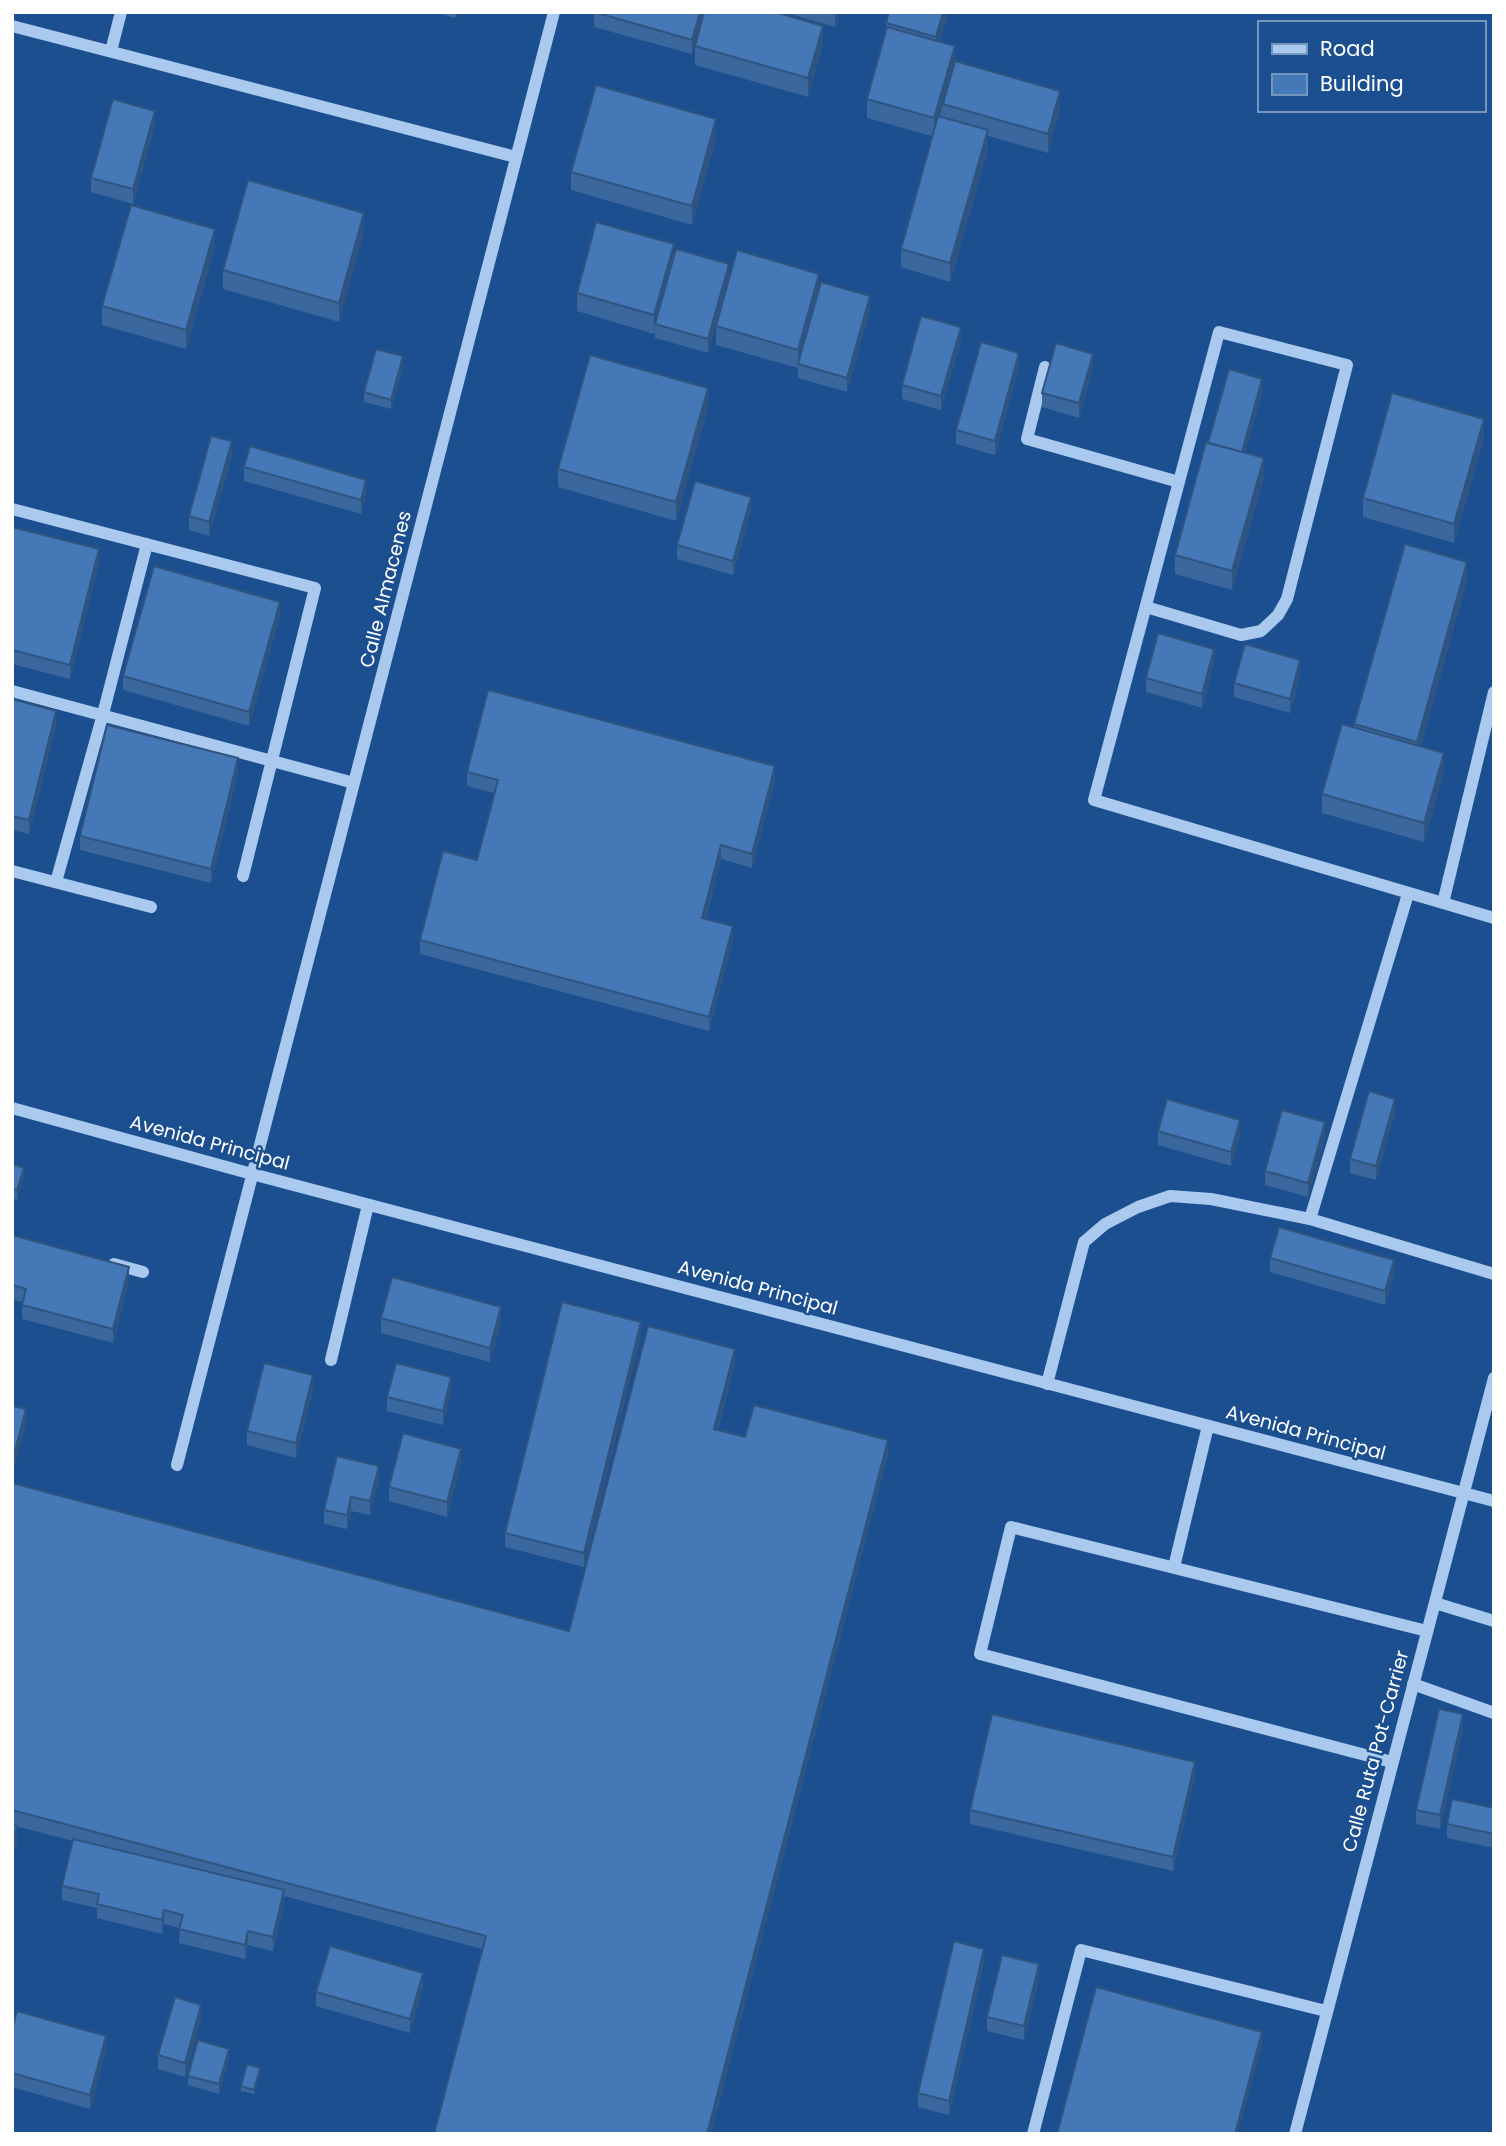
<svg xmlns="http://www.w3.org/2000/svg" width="1506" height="2146" viewBox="0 0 1506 2146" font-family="Poppins,sans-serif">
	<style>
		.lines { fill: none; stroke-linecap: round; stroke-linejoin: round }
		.minor { stroke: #a9c9ee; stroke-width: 12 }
		.wall { fill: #3a679d }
		.shaded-wall { fill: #305480 }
		.building { fill: #4478b7; stroke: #305480; stroke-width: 2 }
		.labels { text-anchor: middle; stroke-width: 5; stroke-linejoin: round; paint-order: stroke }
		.street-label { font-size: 19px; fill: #fff; stroke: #1b4f8f }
	</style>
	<rect width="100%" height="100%" fill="#1b4f8f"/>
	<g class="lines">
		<path class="minor" d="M12 26 516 157
			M111 51 121 12
			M1045 367 1027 439 1179 482
			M12 509 315 588 243 876
			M1146 607 1241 635 1261 631 1278 615 1287 599 1347 365 1219 332 1094 800 1494 918
			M12 691 354 783
			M12 871 151 907
			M56 882 103 714 147 544
			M1443 903 1494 692
			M12 1108 252 1174 1494 1501
			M1310 1219 1408 894
			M114 1264 143 1272
			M331 1360 368 1205
			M1047 1384 1084 1242 1105 1224 1138 1207 1170 1196 1211 1199 1310 1219 1494 1274
			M177 1465 554 12
			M1174 1567 1208 1426
			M1435 1603 1494 1621
			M1413 1684 1494 1713
			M1392 1762 980 1654 1011 1527 1427 1631
			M1033 2134 1081 1950 1326 2011
			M1295 2134 1494 1378"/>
	</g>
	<path class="wall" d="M434 12H457L455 18Z
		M594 12H703V14L692 54 594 27Z
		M783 12H839L835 27Z
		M948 12 940 42 955 61 1060 109 1048 153 988 136V149L950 282 901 267V249L932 136 867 118V99L886 29V23Z
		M823 44 808 97 695 65V46Z
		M155 125 133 204 91 192V178Z
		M716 138 692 225 571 190V172Z
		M364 231 339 322 223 289V270Z
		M215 247 186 349 102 325V306Z
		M674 254 729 278 708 353 655 338V332L654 334 577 311V293Z
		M819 289 870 310 847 392 798 378V367V368L716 345V326Z
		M961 341 941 410 902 399V385Z
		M403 366 391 409 364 402V392Z
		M1019 367 995 455 956 444V430Z
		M1093 368 1079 418 1042 407V393Z
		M1262 393 1245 453 1264 477 1232 590 1175 574V555L1208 443Z
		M708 407 676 521 558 487V469Z
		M1484 438 1454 543 1363 517V498Z
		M232 456 209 536 189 530V516Z
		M244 467 366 494 361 514 244 481Z
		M751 511 733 575 677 559V545Z
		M12 527 99 563 70 679 12 664Z
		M1467 580 1421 746 1444 771 1424 842 1322 813V794L1354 727V724Z
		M280 616 249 726 123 690V676Z
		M1214 663 1202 708 1146 692V678Z
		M1300 674 1290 713 1234 697V683Z
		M12 699 56 725 29 834 12 830Z
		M238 772 211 883 80 850V836Z
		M467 772 775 780 752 868 721 859 706 919 733 940 709 1031 420 954V940L477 860 494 793 467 786Z
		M1395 1113 1376 1180 1350 1173V1159Z
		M1158 1131 1240 1134 1231 1166 1158 1145Z
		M1325 1136 1308 1197 1265 1185V1171Z
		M12 1164 24 1177 17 1200 12 1198Z
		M12 1235 129 1281 113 1343 22 1319V1302L12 1299Z
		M1270 1258 1394 1274 1385 1305 1270 1272Z
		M381 1318 501 1321 490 1362 381 1333Z
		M641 1336 584 1567 505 1547V1533Z
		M735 1363 718 1430 745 1437 888 1454 711 2134H434L482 1949 284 1896V1904L273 1951 248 1945 245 1959 179 1943 180 1928 164 1924 162 1934 97 1918V1908L62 1900V1886L73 1841 12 1825V1483L569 1631Z
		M313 1390 296 1458 247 1445V1431Z
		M451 1391 443 1425 387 1411V1397Z
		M461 1463 447 1517 389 1501V1487Z
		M379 1480 370 1515 351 1511 347 1529 324 1524V1510Z
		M1463 1728 1440 1829 1416 1824V1810Z
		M1195 1776 1173 1871 970 1824V1810Z
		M1494 1808V1848L1447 1838V1824Z
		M984 1963 949 2115 918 2107V2093Z
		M1039 1978 1024 2040 987 2031V2017Z
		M423 1987 410 2033 316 2006V1992Z
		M201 2019 185 2077 158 2069V2055Z
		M12 2030 106 2050 90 2109 12 2087Z
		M229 2058 219 2094 188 2085V2076Z
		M260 2073 254 2094 241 2091V2086Z"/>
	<path class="shaded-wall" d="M700 12H703V14L692 54V40Z
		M835 12H839L835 27Z
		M943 12H948L936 55V37Z
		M823 26V44L808 97V78Z
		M955 46V65L943 104 934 137V118Z
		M1060 91V109L1048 153V134Z
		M155 111V125L133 204V189Z
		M716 119V138L692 225V206Z
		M988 130V149L950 282V263Z
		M364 213V231L339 322V303Z
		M215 229V247L186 349V330Z
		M674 244V263L655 324 654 334V315Z
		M729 264V278L708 353V339Z
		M819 274V292L798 368V350Z
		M870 296V310L847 392V378Z
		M961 327V341L941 410V396Z
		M1019 353V367L995 455V441Z
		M1093 354V368L1079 418V403Z
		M403 356V366L391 409V400Z
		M1262 379V393L1241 468V454Z
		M708 388V407L676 521V502Z
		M1484 419V438L1454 543V524Z
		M232 441V456L209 536V522Z
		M1264 458V477L1232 590V571Z
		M366 480V494L361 514V500Z
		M751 497V511L733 575V561Z
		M99 549V563L70 679V665Z
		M1467 562V580L1417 761V742Z
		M280 602V616L249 726V712Z
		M1214 649V663L1202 708V694Z
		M1300 660V674L1290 713V699Z
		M56 711V725L29 834V820Z
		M1444 753V771L1424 842V823Z
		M238 758V772L211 883V869Z
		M775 766V780L752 868V854Z
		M721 845V859L702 932V918Z
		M733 926V940L709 1031V1017Z
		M1395 1099V1113L1376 1180V1166Z
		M1240 1120V1134L1231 1166V1152Z
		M1325 1122V1136L1308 1197V1183Z
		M24 1168V1177L17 1200V1190Z
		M1394 1260V1274L1385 1305V1291Z
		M129 1267V1281L113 1343V1329Z
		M501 1307V1321L490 1362V1348Z
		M641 1322V1336L584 1567V1553Z
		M735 1349V1363L714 1443V1429Z
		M313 1375V1390L296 1458V1443Z
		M451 1377V1391L443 1425V1411Z
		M26 1409V1424L12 1476V1462Z
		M888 1440V1454L711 2134H707Z
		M461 1449V1463L447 1517V1502Z
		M379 1466V1480L370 1515V1501Z
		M351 1497V1511L347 1529V1515Z
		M1463 1714V1728L1440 1829V1815Z
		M1195 1762V1776L1173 1871V1857Z
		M17 1826V1845L12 1861V1843Z
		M284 1890V1904L273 1951V1937Z
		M164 1910V1924L162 1934V1920Z
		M248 1931V1945L245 1959V1945Z
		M984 1949V1963L949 2115V2101Z
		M1039 1964V1978L1024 2040V2026Z
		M423 1973V1987L410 2033V2019Z
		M201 2005V2019L185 2077V2063Z
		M1262 2032V2046L1238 2134H1235Z
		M106 2036V2050L90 2109V2095Z
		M229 2049V2058L219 2094V2084Z"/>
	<path class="building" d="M594 12H700L692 40Z
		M704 12H775L823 26 808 78 695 46Z
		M889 12H943L936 37 886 23Z
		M887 27 955 46 934 118 867 99Z
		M955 61 1060 91 1048 134 943 104Z
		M596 85 716 119 692 206 571 172Z
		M113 99 155 111 133 189 91 178Z
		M938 116 988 130 950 263 901 249Z
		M248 180 364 213 339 303 223 270Z
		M131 205 215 229 186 330 102 306Z
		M596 222 674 244 654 315 577 293Z
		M676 249 729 264 708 339 655 324Z
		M737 250 819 274 798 350 716 326Z
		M821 282 870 296 847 378 798 364Z
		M921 316 961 327 941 396 902 385Z
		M981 342 1019 353 995 441 956 430Z
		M1056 343 1093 354 1079 403 1042 393Z
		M376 349 403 356 391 400 364 392Z
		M590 355 708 388 676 502 558 469Z
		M1229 369 1262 379 1242 452 1208 443Z
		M1392 393 1484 419 1454 524 1363 498Z
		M211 436 232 441 209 522 189 516Z
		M1206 442 1264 458 1232 571 1175 555Z
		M250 446 366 480 361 500 244 467Z
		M695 481 751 497 733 561 677 545Z
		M12 527 99 549 70 665 12 650Z
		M1405 544 1467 562 1417 742 1354 724Z
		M154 566 280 602 249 712 123 676Z
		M1158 633 1214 649 1202 694 1146 678Z
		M1245 644 1300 660 1290 699 1234 683Z
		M488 690 775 766 752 854 721 845 702 918 733 926 709 1017 420 940 443 851 477 860 498 780 467 772Z
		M12 699 56 711 29 820 12 816Z
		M1342 724 1444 753 1424 823 1322 794Z
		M107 725 238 758 211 869 80 836Z
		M1369 1091 1395 1099 1376 1166 1350 1159Z
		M1167 1099 1240 1120 1231 1152 1158 1131Z
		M1282 1110 1325 1122 1308 1183 1265 1171Z
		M12 1164 24 1168 17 1190 12 1189Z
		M1279 1227 1394 1260 1385 1291 1270 1258Z
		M12 1235 129 1267 113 1329 22 1305 26 1289 12 1285Z
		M392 1277 501 1307 490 1348 381 1318Z
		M562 1302 641 1322 584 1553 505 1533Z
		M648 1326 735 1349 714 1429 745 1437 754 1405 888 1440 707 2134H434L486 1936 12 1810V1483L569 1631Z
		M264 1363 313 1375 296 1443 247 1431Z
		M396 1363 451 1377 443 1411 387 1397Z
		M12 1406 26 1409 12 1462Z
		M403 1433 461 1449 447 1502 389 1487Z
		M337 1456 379 1466 370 1501 351 1497 347 1515 324 1510Z
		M1439 1709 1463 1714 1440 1815 1416 1810Z
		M992 1714 1195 1762 1173 1857 970 1810Z
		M1452 1799 1494 1808V1834L1447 1824Z
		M12 1825 17 1826 12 1843Z
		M73 1839 284 1890 273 1937 248 1931 245 1945 179 1929 183 1915 164 1910 162 1920 97 1904 99 1894 62 1886Z
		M954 1941 984 1949 949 2101 918 2093Z
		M330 1946 423 1973 410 2019 316 1992Z
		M1002 1955 1039 1964 1024 2026 987 2017Z
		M1096 1987 1262 2032 1235 2134H1057Z
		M175 1997 201 2005 185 2063 158 2055Z
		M17 2011 106 2036 90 2095 12 2073V2030Z
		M198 2040 229 2049 219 2084 188 2076Z
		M247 2064 260 2068 254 2090 241 2086Z"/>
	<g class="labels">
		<g class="street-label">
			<text transform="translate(385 589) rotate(-76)" y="7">Calle Almacenes</text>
			<text transform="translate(210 1142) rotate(15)" y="7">Avenida Principal</text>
			<text transform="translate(758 1287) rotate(15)" y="7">Avenida Principal</text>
			<text transform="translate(1306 1432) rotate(15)" y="7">Avenida Principal</text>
			<text transform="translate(1375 1751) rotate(-75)" y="7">Calle Ruta Pot-Carrier</text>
		</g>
	</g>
	<rect width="1506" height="2146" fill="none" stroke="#ffffff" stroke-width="28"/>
	<rect x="1258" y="21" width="228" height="91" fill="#1b4f8f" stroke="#7695bc" stroke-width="2"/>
	<rect x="1272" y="44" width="35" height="10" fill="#a9c9ee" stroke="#7695bc" stroke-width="2"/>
	<text x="1320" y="56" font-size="21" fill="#ffffff">Road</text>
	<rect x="1272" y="74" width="35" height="21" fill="#4478b7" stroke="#7695bc" stroke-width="2"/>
	<text x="1320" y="91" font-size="21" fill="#ffffff">Building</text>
</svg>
